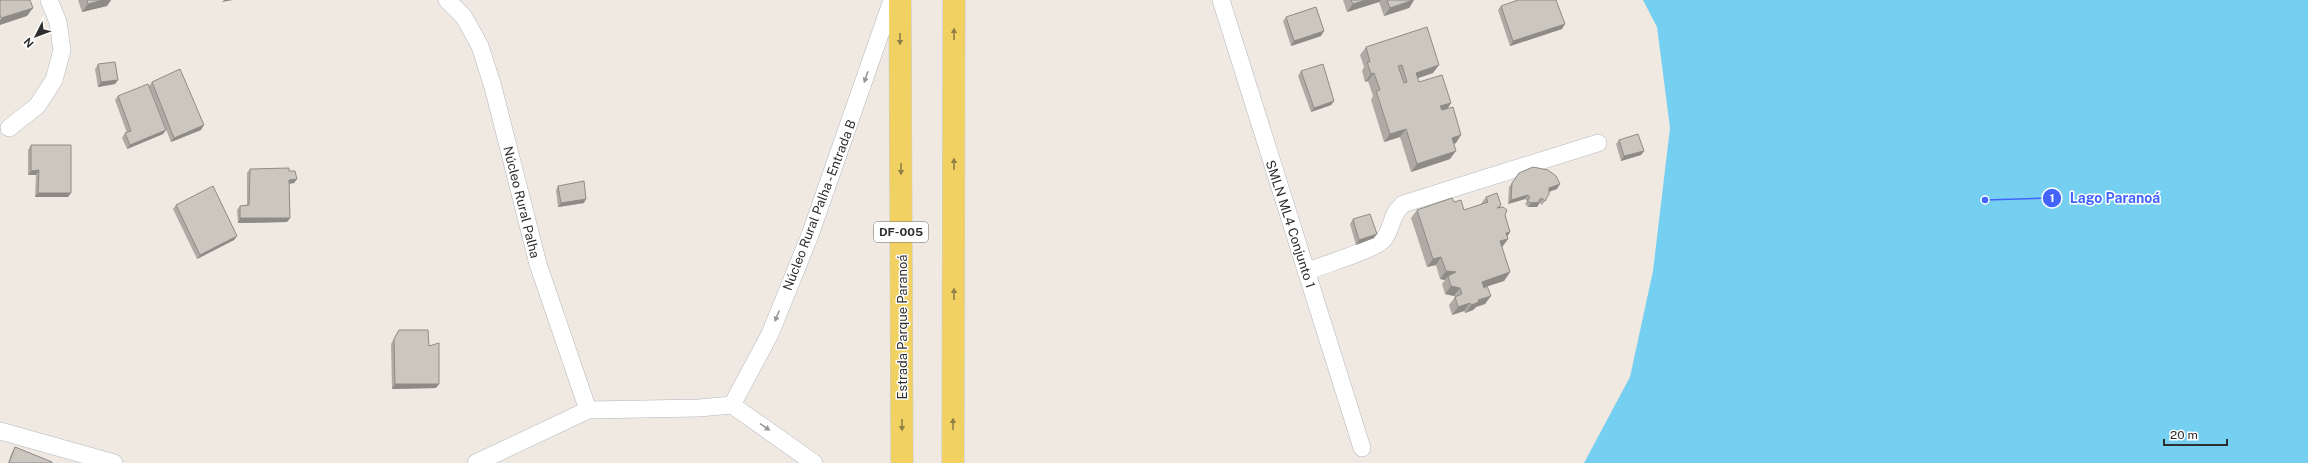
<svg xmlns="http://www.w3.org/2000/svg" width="2308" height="463" viewBox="0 0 2308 463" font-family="'Public Sans',sans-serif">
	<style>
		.water { fill: #75cff0 }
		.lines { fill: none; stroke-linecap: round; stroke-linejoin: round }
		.street-casing { stroke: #b4b7c1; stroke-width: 18 }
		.primary-casing { stroke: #c9c9c9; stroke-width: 23 }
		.street { stroke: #fff; stroke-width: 17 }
		.primary { stroke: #f2d163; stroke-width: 22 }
		.wall { fill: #afaba4 }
		.shaded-wall { fill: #8e8b86 }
		.building { fill: #cbc7bf; stroke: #8e8b86; fill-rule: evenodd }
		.oneway { fill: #908048 }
		.oneway2 { fill: #969696 }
		.labels { text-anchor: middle; stroke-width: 3; stroke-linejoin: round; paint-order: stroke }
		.shield { fill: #fff; stroke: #6d6d6d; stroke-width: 1 }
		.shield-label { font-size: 12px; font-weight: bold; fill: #2e2e2e }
		.street-label { font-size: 13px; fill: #2e2e2e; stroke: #fff }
		.leader { fill: none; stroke: #4264fb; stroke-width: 1.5 }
		.callout-dot { fill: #4264fb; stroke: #fff; stroke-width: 1.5 }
		.mark-label { font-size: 12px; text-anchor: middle; font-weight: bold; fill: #fff }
		.callout-label { font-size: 14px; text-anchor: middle; font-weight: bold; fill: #4264fb; stroke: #fff; stroke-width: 3; stroke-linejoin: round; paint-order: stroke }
	</style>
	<rect width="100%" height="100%" fill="#efe9e1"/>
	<path class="water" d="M1643 0H2308V463H1584L1630 377 1653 271 1670 128 1657 27Z"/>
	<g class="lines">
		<g class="street-casing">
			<path id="street" d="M447 0 464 17 480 46 493 87 538 264 588 410
				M1221 0 1362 448
				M9 128 37 106 54 80 62 50 58 22 49 0
				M1306 272C1322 265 1375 250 1384 239 1394 226 1389 217 1403 204L1598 143
				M732 405 770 334 810 235 892 0
				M0 431 114 463
				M476 463 588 410 699 408 732 405 814 463"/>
		</g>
		<g class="primary-casing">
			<path id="primary" d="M900 0 902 463
				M953 463 954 0"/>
		</g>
		<use href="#street" class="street"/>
		<use href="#primary" class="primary"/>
	</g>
	<path class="wall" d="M78 0H111L107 6 82 12Z
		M1343 0H1414L1409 8 1384 16 1379 2 1347 12Z
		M1501 6 1562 29 1510 46 1498 10Z
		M1286 17 1321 36 1291 46 1283 21Z
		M1366 47 1433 73 1417 78 1419 82 1451 103 1447 109 1456 143 1454 144 1450 159 1411 172 1400 137 1384 142 1371 100 1373 96 1368 81 1365 82 1362 71 1364 67 1360 55Z
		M98 64 118 80 115 84 98 87 95 69Z
		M1301 71 1334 101 1331 105 1311 112 1298 76Z
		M152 82 201 130 171 142 149 86Z
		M118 96 166 130 163 134 127 149 122 138 125 133H127L115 100Z
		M1619 140 1644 151 1641 155 1621 161 1616 144Z
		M31 145 68 197H35L36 175H28V150Z
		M250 169 289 171 297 179 294 183 289 184 290 218 287 222 238 223 237 210 240 206 247 205V173Z
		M1519 173 1557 189 1549 191 1545 201 1542 205 1540 203 1537 207H1528L1525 204 1527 201 1525 199 1508 204 1509 187Z
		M558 186 584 203 558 207 556 190Z
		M1486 197 1501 205 1500 207 1505 215 1510 232 1507 237 1508 239 1502 247 1510 272 1504 281 1487 286 1485 304 1476 307 1473 310 1465 313 1464 311 1452 315 1449 305 1455 297 1454 296 1445 294 1442 284 1445 280 1440 279 1436 265 1427 267 1411 218 1417 210 1454 202 1464 210 1480 205Z
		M176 205 237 236 234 240 197 259 173 209Z
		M1353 219 1374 238 1356 245 1350 224Z
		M399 330 429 346 436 388 392 389 391 344 396 335Z
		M15 447 52 463H8L12 452Z"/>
	<path class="shaded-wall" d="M103 0H111L107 6 82 12 88 4Z
		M224 0H233L222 2Z
		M1366 0H1381L1379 2 1347 12 1353 4Z
		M1413 0H1414L1409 8 1384 16 1390 8Z
		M33 8 27 16 0 25V20L1 18Z
		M1565 24 1562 29 1510 46 1513 41Z
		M1324 31 1321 36 1291 46 1294 41Z
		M1439 65 1433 73 1410 81 1416 73Z
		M1374 73 1368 81 1365 82 1371 74Z
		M118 80 115 84 98 87 101 82Z
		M1334 101 1331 105 1311 112 1314 108Z
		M1451 103 1446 111 1435 115 1440 106Z
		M204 125 201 130 171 142 174 138Z
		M1406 129 1400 137 1384 142 1390 134Z
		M166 130 163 134 127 149 130 145Z
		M1461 135 1456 143 1446 146 1452 138Z
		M1456 151 1450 159 1411 172 1417 164Z
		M1644 151 1641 155 1621 161 1624 156Z
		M39 170 36 175H28L31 171Z
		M297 179 294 183 286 184 289 180Z
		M1560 184 1557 189 1546 193 1549 188Z
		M38 193H71L68 197H35Z
		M1528 195 1525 199 1508 204 1511 200Z
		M1542 198 1537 207H1528L1531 203Z
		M586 199 584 203 558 207 561 203Z
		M240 218H290L287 222 238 223Z
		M1510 232 1505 240 1508 239 1502 247 1495 249 1506 233Z
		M1377 234 1374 238 1356 245 1359 240Z
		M237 236 234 240 197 259 200 255Z
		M1441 257 1436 265 1427 267 1433 259Z
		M1446 271 1456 272 1448 276 1445 280 1440 279Z
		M1510 272 1504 281 1476 290 1482 282Z
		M1451 286 1460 288 1454 296 1445 294Z
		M1491 296 1485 304 1476 307 1473 310 1465 313 1471 305 1478 300Z
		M1470 303 1464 311 1452 315 1458 307Z
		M395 384H439L436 388 392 389Z"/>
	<path class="building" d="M0 0H30L33 8 1 18 0 15Z
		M87 0H103L88 4Z
		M1351 0H1366L1353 4Z
		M1387 0H1413L1390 8Z
		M1518 0H1556L1565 24 1513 41 1501 6Z
		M1316 7 1324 31 1294 41 1286 17Z
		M1427 27 1439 65 1416 73 1419 82 1442 75 1451 103 1440 106 1442 110 1453 107 1461 135 1452 138 1456 151 1417 164 1406 129 1390 134 1376 91 1380 90 1374 73 1371 74 1367 62H1370L1366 47ZM1402 65 1407 82 1404 83 1398 66Z
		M115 62 118 80 101 82 98 64Z
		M1323 64 1334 101 1314 108 1301 71Z
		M180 69 204 125 174 138 152 82Z
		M148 84 166 130 130 145 125 133 131 131 118 96Z
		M1638 134 1644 151 1624 156 1619 140Z
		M31 145H71V193H38L39 170 31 171Z
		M1533 167 1548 170 1556 176 1560 184 1549 188V194L1545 201 1542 198 1539 200 1540 202 1531 203 1527 200 1530 198 1528 195 1511 200 1512 183 1519 173Z
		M289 168V171H295L297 179 289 180 290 218H240V206L249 205 250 169Z
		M584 181 586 199 561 203 558 186Z
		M213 186 237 236 200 255 176 205Z
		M1497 193 1501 205 1497 208 1503 207 1507 210 1505 215 1510 232 1506 233 1508 239 1500 241 1510 272 1482 282 1484 288 1487 286 1491 296 1478 300 1479 302 1471 305 1470 303 1458 307 1455 297 1462 294 1460 288 1451 286 1448 276 1456 272 1446 271 1441 257 1433 259 1417 210 1452 198 1454 202 1461 200 1464 210 1488 202 1486 197Z
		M1370 214 1377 234 1359 240 1353 219Z
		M399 330H428L429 346 439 343V384H395L394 339Z
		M15 447 52 462V463H9Z"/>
	<defs><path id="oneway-solid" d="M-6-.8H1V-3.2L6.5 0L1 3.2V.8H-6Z"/></defs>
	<g class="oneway">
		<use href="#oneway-solid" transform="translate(954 34) rotate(-90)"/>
		<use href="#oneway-solid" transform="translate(900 39) rotate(90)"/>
		<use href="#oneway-solid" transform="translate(954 164) rotate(-90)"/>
		<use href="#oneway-solid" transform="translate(901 169) rotate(90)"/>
		<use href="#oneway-solid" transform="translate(954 294) rotate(-90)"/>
		<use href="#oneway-solid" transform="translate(953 424) rotate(-90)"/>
		<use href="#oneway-solid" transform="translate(902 425) rotate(90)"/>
	</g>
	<g class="oneway2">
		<use href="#oneway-solid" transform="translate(866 77) rotate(109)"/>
		<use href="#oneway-solid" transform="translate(777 316) rotate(112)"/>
		<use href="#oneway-solid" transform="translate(765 427) rotate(34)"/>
	</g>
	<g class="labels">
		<rect class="shield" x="874" y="222" width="54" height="20" rx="3"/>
		<g class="shield-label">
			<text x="901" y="236">DF-005</text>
		</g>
		<g class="street-label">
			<text transform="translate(522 202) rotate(76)" y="5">Núcleo Rural Palha</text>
			<text transform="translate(819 205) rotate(-69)" y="5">Núcleo Rural Palha - Entrada B</text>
			<text transform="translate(1291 224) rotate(72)" y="5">SMLN ML4 Conjunto 1</text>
			<text transform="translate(902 327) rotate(-90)" y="5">Estrada Parque Paranoá</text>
		</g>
	</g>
	<path class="leader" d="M1985 200L2052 198"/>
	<g class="callout-dot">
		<circle cx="1985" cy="200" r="4"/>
		<circle cx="2052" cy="198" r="10"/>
	</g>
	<g class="mark-label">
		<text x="2052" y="202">1</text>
	</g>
	<g class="callout-label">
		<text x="2115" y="203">Lago Paranoá</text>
	</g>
	<g transform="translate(36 36) rotate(228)" stroke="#ffffff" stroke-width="3" paint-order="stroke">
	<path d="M0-3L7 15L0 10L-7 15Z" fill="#2e2e2e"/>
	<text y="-6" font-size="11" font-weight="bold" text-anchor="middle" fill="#2e2e2e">N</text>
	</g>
	<path d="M2164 439v6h63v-6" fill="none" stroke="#2e2e2e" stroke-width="2"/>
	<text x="2170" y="439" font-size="12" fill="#2e2e2e" stroke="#ffffff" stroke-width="3" paint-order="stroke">20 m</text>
</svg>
